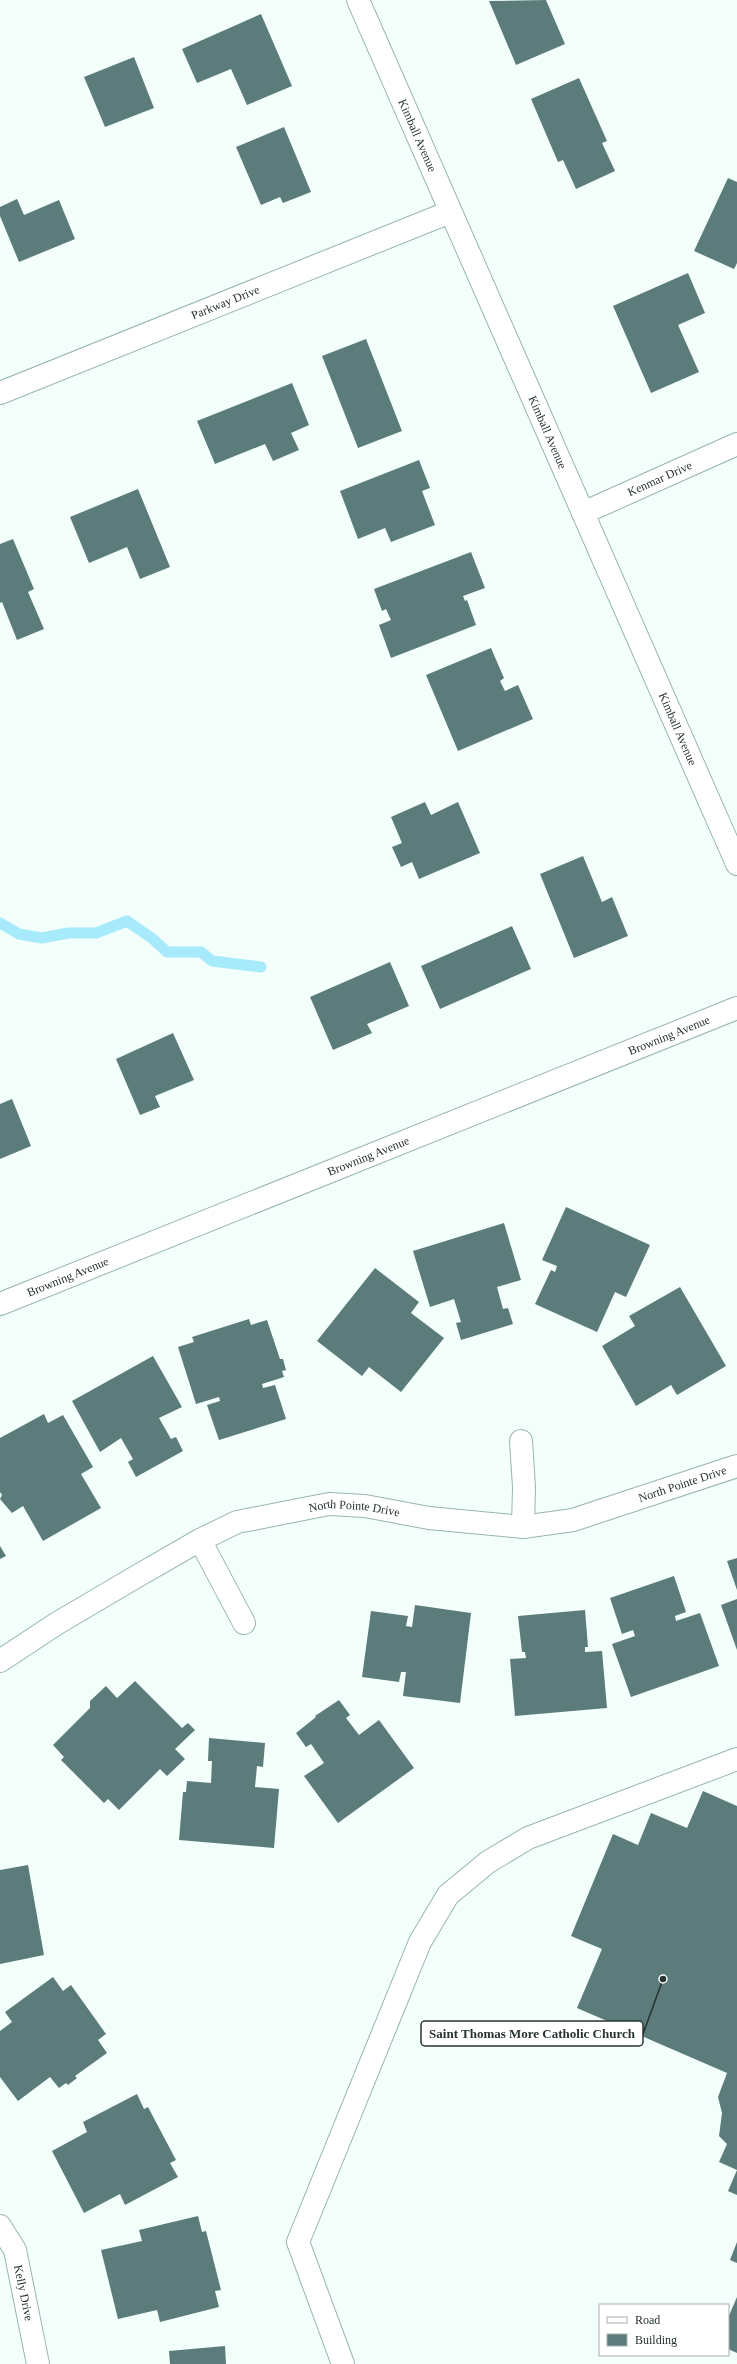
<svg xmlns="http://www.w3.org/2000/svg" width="737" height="2364" viewBox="0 0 737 2364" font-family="Georgia,serif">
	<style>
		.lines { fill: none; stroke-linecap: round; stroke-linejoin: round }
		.stream { stroke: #a7eafc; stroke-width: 11 }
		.building { fill: #5c7c7b }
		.minor-casing { stroke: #97b6ad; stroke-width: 24 }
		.major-casing { stroke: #97b6ad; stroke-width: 24 }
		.minor { stroke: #fff; stroke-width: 22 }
		.major { stroke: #fff; stroke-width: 22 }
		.labels { text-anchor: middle; stroke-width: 4; stroke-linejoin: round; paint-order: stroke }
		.street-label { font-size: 12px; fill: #273330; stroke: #fff }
		.leader { fill: none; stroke: #273330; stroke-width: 1.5 }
		.callout-dot { fill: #273330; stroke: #fff; stroke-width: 1.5 }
		.callout { fill: #fff; stroke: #273330; stroke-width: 1.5 }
		.callout-label { font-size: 13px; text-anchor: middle; font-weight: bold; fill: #273330 }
	</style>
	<rect width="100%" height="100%" fill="#f2fffa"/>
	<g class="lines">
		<path class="stream" d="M0 923 19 934 42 938 68 933H96L127 921 153 939 167 952H201L212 961 261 967"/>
	</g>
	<path class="building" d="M546 0 565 44 516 65 489 1Z
		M261 14 292 86 247 105 231 69 197 83 182 49Z
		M134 57 154 108 105 127 84 77Z
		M579 78 607 141 602 143 615 171 576 189 563 160 558 162 531 99Z
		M284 127 311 192 283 203 280 197 261 205 236 147Z
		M728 178 737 182V263L734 269 694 251Z
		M17 199 24 215 59 200 75 239 19 262 0 216V207Z
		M688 273 705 313 678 325 699 372 651 393 613 306Z
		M366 339 402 431 358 448 322 356Z
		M292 383 309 425 291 433 299 450 273 461 265 444 215 464 197 421Z
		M419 460 430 488 422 491 435 525 391 542 385 528 358 539 340 491Z
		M138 489 170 567 140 579 127 547 89 563 70 517Z
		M13 539 34 589 28 592 44 629 17 640 2 602 0 603V544Z
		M471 552 485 588 463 596 465 601 467 600 476 625 391 658 379 625 391 620 386 609 382 611 374 589Z
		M491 648 504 678 500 681 505 691 518 685 533 719 458 751 426 675Z
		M425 802 431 815 458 802 480 853 419 879 412 862 401 867 392 847 402 843 391 817Z
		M583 856 602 902 612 897 628 936 574 958 540 874Z
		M512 926 531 969 440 1009 421 966Z
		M390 962 409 1006 367 1024 372 1033 333 1050 310 997Z
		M173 1033 194 1080 155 1096 160 1107 140 1115 116 1059Z
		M12 1099 31 1146 0 1159V1104Z
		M566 1207 650 1245 626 1297 615 1292 597 1332 535 1304 551 1270 555 1272 557 1266 542 1260Z
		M504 1223 521 1280 497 1287 503 1309 508 1308 513 1324 461 1340 456 1323 461 1322 454 1299 430 1307 413 1251Z
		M375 1268 419 1302 411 1313 444 1338 401 1392 369 1367 362 1376 317 1341Z
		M680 1287 726 1366 677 1395 671 1385 636 1406 602 1346 635 1326 629 1316Z
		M249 1319 251 1325 267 1320 280 1359H283L286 1370 282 1371 284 1377 262 1384 263 1388 275 1385 286 1419 219 1440 207 1405 220 1401 219 1397 196 1404 178 1347 194 1342 192 1337Z
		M153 1356 182 1407 159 1418 171 1439 176 1437 183 1451 136 1477 128 1462 133 1459 121 1438 100 1452 72 1401Z
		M44 1414 48 1423 63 1415 93 1467 81 1474 101 1508 43 1541 23 1506 12 1513 0 1499 2 1495 0 1492V1438Z
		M0 1546 6 1556 0 1559Z
		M737 1558V1590L727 1561Z
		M674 1576 686 1612 675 1616 676 1621 700 1613 719 1666 631 1697 612 1644 635 1636 633 1630 622 1634 610 1598Z
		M737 1599V1650L721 1605Z
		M415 1605 471 1613 460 1703 403 1696 406 1672H401L399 1682 362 1677 371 1611 408 1616 406 1626 412 1627Z
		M585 1610 588 1647H585V1652L602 1651 607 1708 515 1716 510 1659 526 1658 525 1652H522L518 1616Z
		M135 1681 182 1728 188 1723 195 1730 175 1749 185 1759 167 1776 160 1769 119 1810 108 1799 104 1803 61 1760 64 1757 53 1745 90 1708V1701L106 1686 117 1698Z
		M339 1700 350 1715 346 1718 359 1735 379 1720 414 1768 338 1823 304 1776 324 1763 311 1744 306 1747 296 1733 316 1717 315 1716Z
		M209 1738 265 1743 263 1767 257 1766 255 1787 279 1789 274 1848 179 1840 183 1792H186L187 1781 211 1783 212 1761H208Z
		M703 1791 737 1806V2170L719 2162 727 2144 719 2136 722 2113 718 2097 727 2073 577 2008 602 1949 571 1936 613 1834 638 1845 651 1813 687 1828Z
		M28 1865 44 1955 0 1964V1870Z
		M53 1977 63 1991 71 1985 106 2034 98 2040 107 2053 75 2076 77 2078 68 2085 66 2083 59 2088 50 2077 18 2101 0 2077V2031L12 2022 5 2012Z
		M137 2094 144 2109 148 2107 176 2160 170 2163 178 2177 125 2205 120 2194 84 2213 52 2151 87 2132 83 2122Z
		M737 2170V2195L728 2191Z
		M198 2216 202 2232 206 2231 221 2290 215 2291 219 2307 160 2322 157 2310 118 2319 101 2250 142 2241 139 2230Z
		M737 2242V2263L730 2260Z
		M737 2297V2353L728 2349V2318Z
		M225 2346 226 2364H170L169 2351Z"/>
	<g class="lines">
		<g class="minor-casing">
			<g id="minor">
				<path id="s1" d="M0 393 450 212"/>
				<path id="s2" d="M583 513 737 444"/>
				<path id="s3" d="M0 1304 737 1008"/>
				<path d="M521 1441 524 1487 523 1527"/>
				<path d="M200 1540 244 1623"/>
				<path id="s4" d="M0 1661 56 1624 134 1578 200 1540 237 1522 329 1504 365 1506 429 1518 523 1527 573 1520 737 1466"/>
				<path id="s5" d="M0 2226 15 2250 38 2364"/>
				<path d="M343 2364 298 2242 420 1942 448 1895 488 1862 528 1838 737 1759"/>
			</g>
		</g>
		<g class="major-casing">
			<g id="major">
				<path id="s6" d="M358 0 737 864"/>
			</g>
		</g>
		<use href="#minor" class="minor"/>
		<use href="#major" class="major"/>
	</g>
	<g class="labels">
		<g class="street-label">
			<text dy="4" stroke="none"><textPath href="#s6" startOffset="148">Kimball Avenue</textPath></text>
			<text dy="4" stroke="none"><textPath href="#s1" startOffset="243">Parkway Drive</textPath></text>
			<text dy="4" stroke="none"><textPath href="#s6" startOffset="472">Kimball Avenue</textPath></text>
			<text dy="4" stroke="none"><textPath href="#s2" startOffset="84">Kenmar Drive</textPath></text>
			<text dy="4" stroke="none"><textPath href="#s6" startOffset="796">Kimball Avenue</textPath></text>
			<text dy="4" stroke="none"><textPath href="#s3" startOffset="721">Browning Avenue</textPath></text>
			<text dy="4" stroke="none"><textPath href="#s3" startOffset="397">Browning Avenue</textPath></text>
			<text dy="4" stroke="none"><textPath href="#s3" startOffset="73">Browning Avenue</textPath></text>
			<text dy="4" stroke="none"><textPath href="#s4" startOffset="730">North Pointe Drive</textPath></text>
			<text dy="4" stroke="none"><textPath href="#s4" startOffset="394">North Pointe Drive</textPath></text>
			<text dy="4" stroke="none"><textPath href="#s5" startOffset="72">Kelly Drive</textPath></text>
		</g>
	</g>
	<path class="leader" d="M663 1979L643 2034"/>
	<circle class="callout-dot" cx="663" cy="1979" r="4"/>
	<rect class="callout" x="421" y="2021" width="222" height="25" rx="4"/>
	<g class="callout-label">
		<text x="532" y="2038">Saint Thomas More Catholic Church</text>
	</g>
	<rect x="599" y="2304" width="130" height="52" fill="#ffffff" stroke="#a9adac"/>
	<rect x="607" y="2317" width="20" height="6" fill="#ffffff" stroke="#a9adac"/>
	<text x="635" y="2324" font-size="12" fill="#273330">Road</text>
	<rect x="607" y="2334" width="20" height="12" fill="#5c7c7b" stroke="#a9adac"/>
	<text x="635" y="2344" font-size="12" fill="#273330">Building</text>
</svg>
